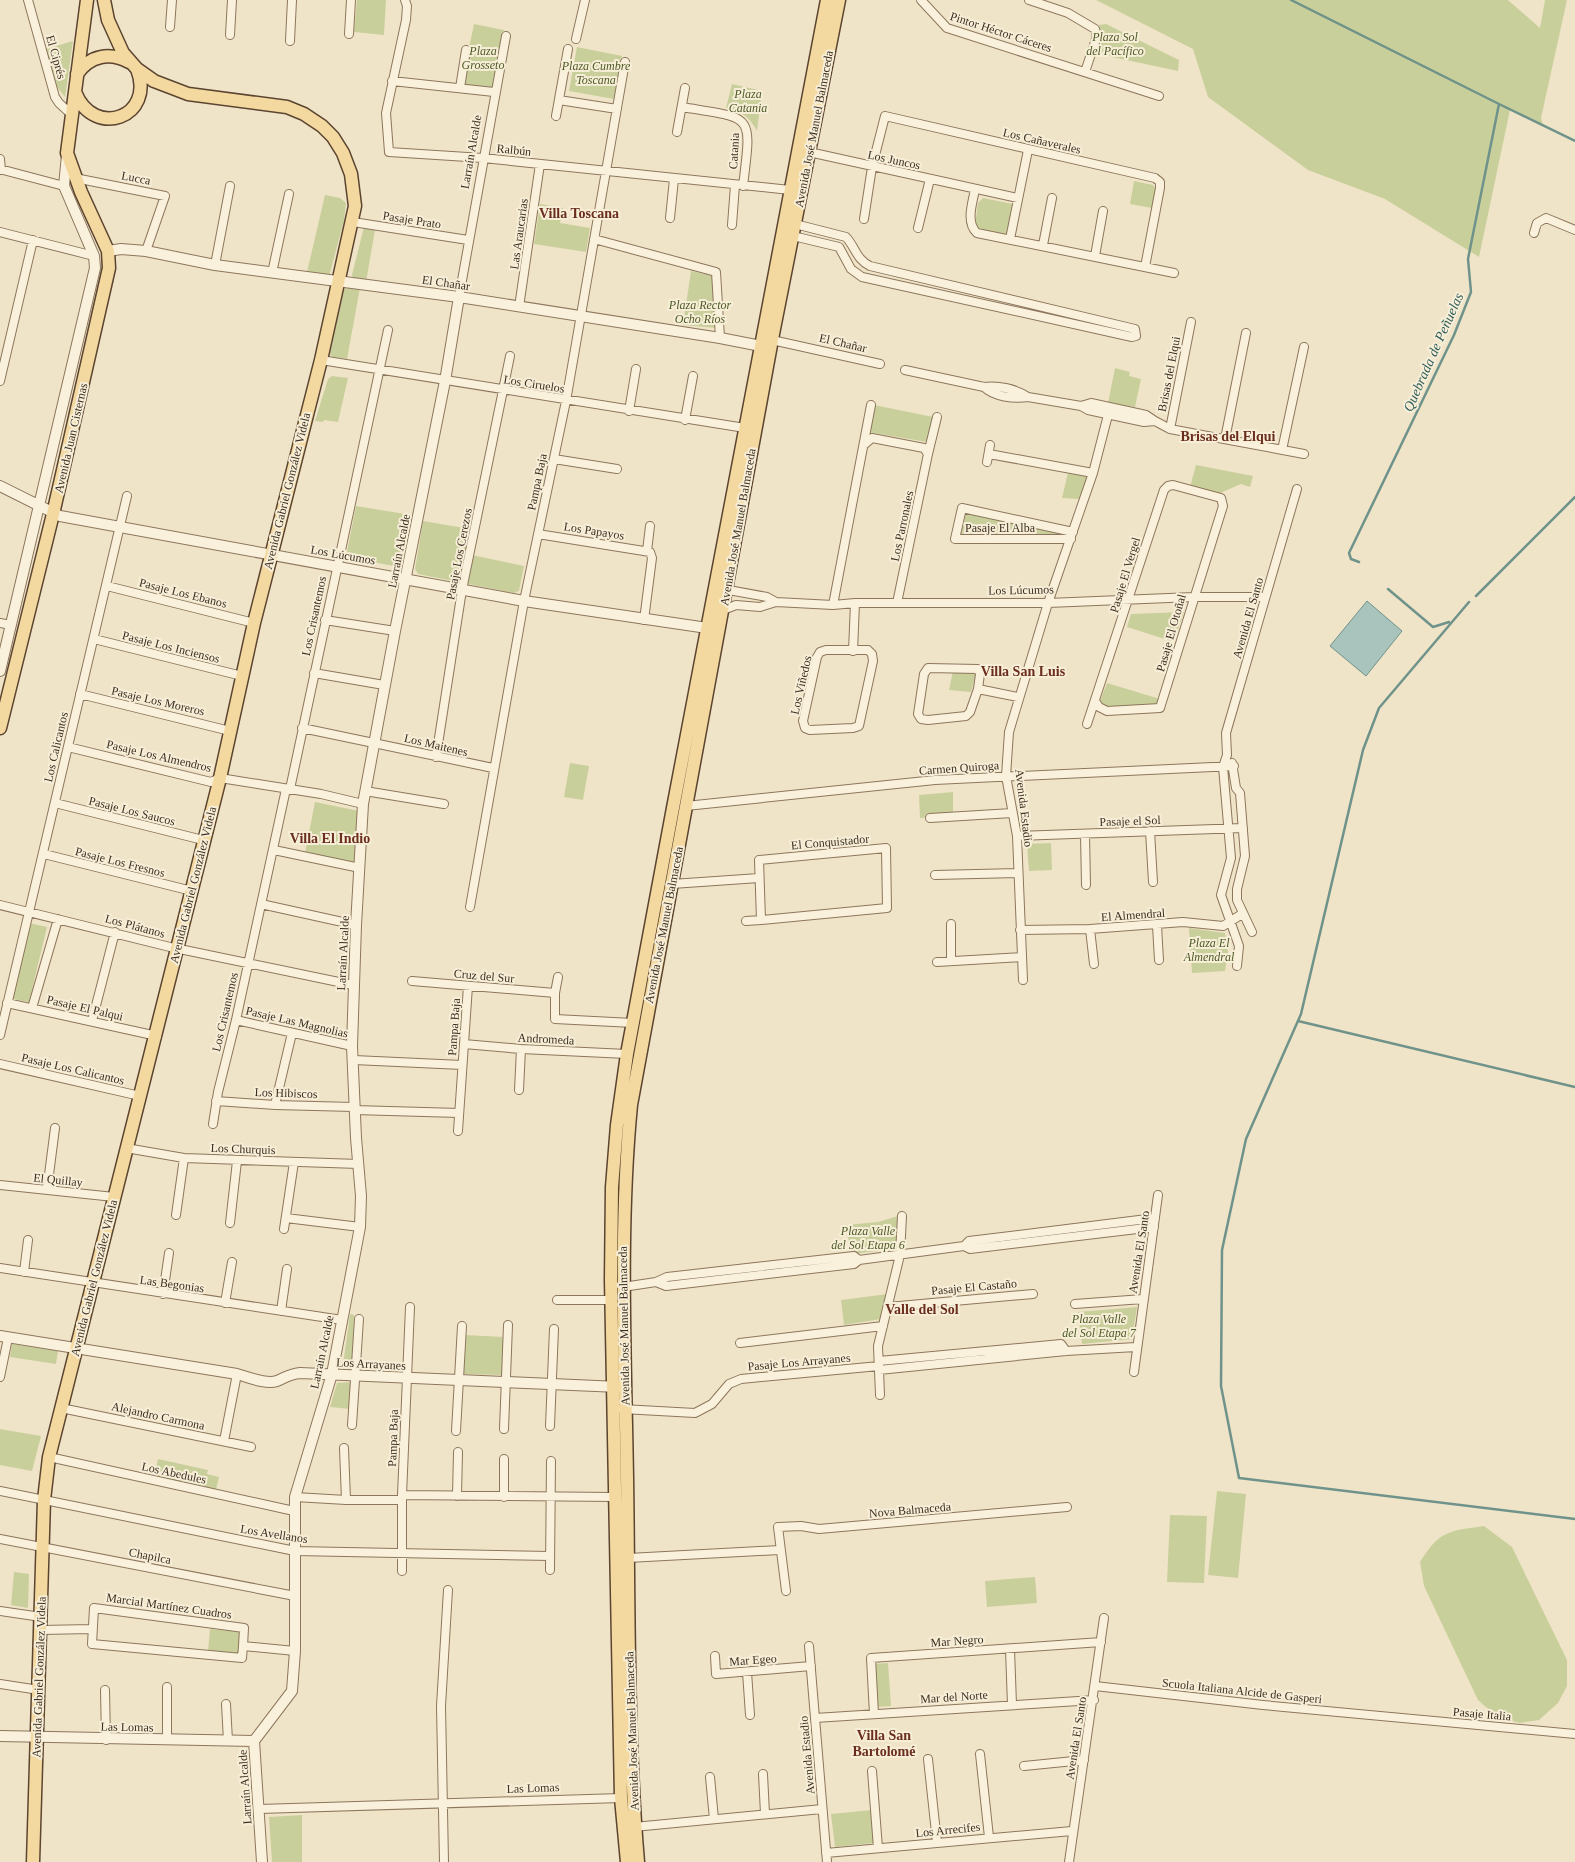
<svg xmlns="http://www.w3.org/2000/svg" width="1575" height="1862" viewBox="0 0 1575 1862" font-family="Georgia,serif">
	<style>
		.green { fill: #c9cf9b }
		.water { fill: #a9c4bc; stroke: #6f938a }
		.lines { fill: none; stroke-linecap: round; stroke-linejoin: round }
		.stream { stroke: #6f938a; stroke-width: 2.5 }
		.minor-casing { stroke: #8d765c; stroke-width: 10 }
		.tertiary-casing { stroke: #8d765c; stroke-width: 12 }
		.primary-casing { stroke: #5b4430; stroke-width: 15 }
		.minor { stroke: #faf1dc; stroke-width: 8 }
		.tertiary { stroke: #faf1dc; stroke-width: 10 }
		.primary { stroke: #f3d9a0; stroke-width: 12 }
		.labels { text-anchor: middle; stroke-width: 4; stroke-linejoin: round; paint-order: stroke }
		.street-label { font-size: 12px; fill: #3d2e20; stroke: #f7eed8 }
		.park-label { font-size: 12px; font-style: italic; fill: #4d5a26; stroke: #f7eed8 }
		.neighbourhood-label { font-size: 14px; font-weight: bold; fill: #6b2e1e; stroke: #f7eed8 }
		.water-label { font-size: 14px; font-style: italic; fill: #2f5d5a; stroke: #f7eed8 }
	</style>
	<rect width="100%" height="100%" fill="#f0e4c8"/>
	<path class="green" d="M357 0H386L384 35 354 32Z
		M1096 0H1508L1540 28 1545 0H1567L1541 118 1543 125 1510 110 1479 257 1385 199 1308 170 1208 97 1193 49Z
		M474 24 504 30 492 90 461 86Z
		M1106 24 1179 60 1178 71 1112 57 1100 51 1102 36 1099 25Z
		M73 41 65 97 57 87 46 49Z
		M577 47 622 56 614 99 569 91Z
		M732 84 762 91 757 131C749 116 742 112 726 108Z
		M1134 181 1153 185 1156 190 1152 208 1130 204Z
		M325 195 340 198 346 203 344 220 329 277 307 272Z
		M983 198 1013 204 1015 209 1009 233 1005 235 978 230 975 225 978 203Z
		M540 204 563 208 560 223 590 228 586 252 534 244Z
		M364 227 375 230 366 282 353 279 352 275Z
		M691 271 714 276 716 328 683 325Z
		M348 286 360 288 347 359 332 357 330 354 344 290Z
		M1115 368 1130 372 1129 376 1141 379 1135 407 1108 403Z
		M332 376 348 378 338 422 324 420 323 422 315 421 328 379Z
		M874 405 933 417 927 442 868 432Z
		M1196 465 1253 476 1250 487 1241 484 1218 494 1190 487Z
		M1068 473 1088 475 1079 499 1062 498Z
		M356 506 411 515 403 564 399 567 346 557Z
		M965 512 1064 532 1063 535H961Z
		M423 521 470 529 467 554 524 566 519 591 514 593 418 574 415 569Z
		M1184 612 1174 642 1127 627 1131 614Z
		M953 671 976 673 971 692 949 690Z
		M1107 683 1160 699 1157 705 1107 708 1100 701Z
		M570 763 589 766 583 800 564 797Z
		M953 792V815L920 818 919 795Z
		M315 802 359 811 355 864 305 853Z
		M1051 843 1052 870 1029 871 1027 844Z
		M29 923 47 927 29 1002 13 999Z
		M1189 928 1225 933 1228 953 1225 971 1192 973Z
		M898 1216 897 1249 851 1254 846 1225 878 1222Z
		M888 1294 881 1319 844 1325 841 1300Z
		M1137 1307 1132 1339 1082 1344 1078 1312Z
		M350 1314 354 1315 352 1366 343 1365Z
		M465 1335 504 1337 502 1375 463 1374Z
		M12 1344 58 1351 56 1364 10 1357Z
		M351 1382 350 1409 330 1407 337 1383Z
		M0 1429 41 1436 32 1471 0 1465Z
		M158 1459 208 1470 207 1474 219 1477 216 1490 154 1476Z
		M1217 1491 1246 1494 1238 1578 1208 1575Z
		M1170 1515 1207 1516 1204 1583 1167 1582Z
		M1484 1526 1512 1547 1567 1660V1686L1558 1703 1539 1720 1520 1723 1497 1717 1478 1700 1424 1586 1420 1562C1440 1530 1449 1531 1484 1526Z
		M14 1572 29 1574 28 1608 11 1605Z
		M1035 1577 1037 1603 987 1607 985 1581Z
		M210 1629 241 1632 238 1654 208 1651Z
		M888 1663 891 1706 876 1707 873 1664Z
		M872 1810 875 1843 835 1847 831 1814Z
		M302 1815V1862H272L269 1817Z"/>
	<path class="water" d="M1367 601 1402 631 1366 676 1330 646Z"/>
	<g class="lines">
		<path class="stream" d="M1291 0 1499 104 1468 259 1471 292 1454 335 1349 553 1351 559 1359 562
			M1499 104 1575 141
			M1388 589 1433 627 1449 622
			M1476 596 1575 497
			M1469 602 1379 708 1363 750 1301 1014 1246 1139 1222 1250 1221 1386 1239 1478 1575 1519
			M1298 1021 1575 1087"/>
		<g class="minor-casing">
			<path id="minor" d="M28 0 55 97 59 103 72 115
				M405 0 407 6 406 20 386 113 389 152 483 158 790 190
				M921 0 947 28 1159 96
				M1029 0 1068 13 1095 29 1097 36 1085 72
				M170 27 172 0
				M349 34 351 0
				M230 35 232 0
				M576 39 585 0
				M290 41 292 0
				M392 81 494 92
				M460 88 466 50
				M559 100 617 109
				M682 107C754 119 752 112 743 186
				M556 116 568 49
				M677 132 685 88
				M809 152 1018 198
				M0 159 1 170
				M0 169 64 186
				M75 178 165 196 146 251
				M975 189C973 202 965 222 977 233L1174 273
				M670 218 674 179
				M864 219 872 167 885 116 1155 178 1160 182V188L1145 267
				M353 222 468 240
				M732 225 735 185
				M918 228 930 179
				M0 232 94 256
				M1534 233 1537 223 1546 218 1575 230
				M793 236 839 247 851 269 862 277 1132 337 1136 336 1135 329 870 266C856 259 856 248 846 237L795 224
				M594 239 716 272 720 338
				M1010 239 1028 150
				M1043 245 1052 198
				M1095 256 1103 211
				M215 265 230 186
				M272 273 289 194
				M459 297 506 36
				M519 307 540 164
				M772 340 880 364
				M321 360 745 428
				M905 370 984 387C998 385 1016 389 1028 397 1014 399 994 397 984 387
				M0 381 33 240
				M1028 397 1081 406 1091 403 1146 415 1155 421 1144 422 1088 410 1081 406
				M629 411 636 369
				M685 420 693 376
				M1155 421 1170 429 1304 454
				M1170 429 1191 322
				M1225 439 1246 333
				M865 444 872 438 924 448 928 454 897 603
				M1282 450 1304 347
				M928 454 937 417
				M989 454 1093 473
				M554 459 617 469
				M987 462 990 445
				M538 534 650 552 652 558 644 620
				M1071 539H955L962 508 1073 532
				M647 551 650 526
				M107 586 254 623
				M723 589 767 597 776 602
				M833 605 871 405
				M723 610 736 605 760 607 776 602 833 605 855 603H1048L1193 597H1265
				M325 620 395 631
				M0 623 11 625
				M94 639 242 676
				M826 650H868L872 654 873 661 859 726 853 728 810 730 805 728 803 721 817 657 820 652Z
				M853 651 855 603
				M314 673 384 685
				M978 689 970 712 966 716 928 720 921 719 918 714 924 674 928 668 978 669 980 674 978 689 1018 697
				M80 694 230 731
				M1087 724 1164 490 1168 486 1173 485 1221 498 1223 506 1160 708 1107 711 1099 707 1095 701
				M302 728 493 768
				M68 747 211 782 220 778 321 794 363 804
				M436 757 462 590 510 356
				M1232 763 1236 788 1240 793 1245 856 1237 889V900L1252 932
				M290 789 388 330
				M365 791 444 804
				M55 803 203 840
				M686 806 935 780 1234 766
				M930 818 1012 813
				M1150 831 1153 882
				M1085 834 1086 885
				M1017 836 1243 828
				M274 850 360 868
				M44 854 192 891
				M935 875 1018 873
				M672 884 759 878
				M261 904 356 925
				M0 905 170 947 353 985
				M470 907 524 601 566 401 625 62
				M746 921 761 920 887 908 886 848 759 860 761 920
				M951 924V961
				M1157 926 1159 960
				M1090 929 1094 964
				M1020 930 1090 929 1183 922 1223 926 1242 914
				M937 962 1022 957
				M1237 966 1239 946 1221 895 1231 858 1223 767 1227 755 1226 733 1297 489
				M558 977 555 993V1019L633 1023
				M1023 980 1017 836 1006 776 1009 732 1048 603 1093 473 1108 415
				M412 981 555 993
				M7 1003 157 1036
				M32 1008 58 919
				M236 1020 352 1046
				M92 1021 115 932
				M0 1035 127 496
				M464 1044 521 1049 627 1054
				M354 1060 462 1065
				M0 1064 140 1096
				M519 1090 521 1049
				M216 1101 275 1105 354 1107
				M275 1105 292 1033
				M354 1110 459 1113
				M213 1124 218 1092 236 1020 286 789
				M458 1131 468 986
				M126 1148 184 1158 359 1164
				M0 1185 114 1197
				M47 1190 55 1128
				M176 1215 184 1158
				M286 1218 360 1227
				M230 1223 237 1161
				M284 1229 294 1162
				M964 1246 969 1241 1155 1218
				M0 1268 342 1320
				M24 1272 28 1240
				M656 1282 666 1286 854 1264 859 1260 964 1246 970 1249 1154 1227
				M623 1287 656 1282 667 1277 854 1256 859 1260
				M163 1294 169 1253
				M557 1300H612
				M225 1303 232 1262
				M1075 1304 1143 1299
				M888 1307 1033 1294
				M281 1311 287 1269
				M740 1343 883 1326
				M879 1361 1061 1344 1066 1351
				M879 1370 1066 1351 1136 1347
				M1134 1372 1158 1195
				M0 1377 8 1338
				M880 1395 878 1346 900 1255 902 1216
				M61 1408 251 1447
				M622 1409 695 1413 712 1404 729 1384 741 1379 879 1366
				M352 1425 359 1319
				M550 1426 554 1329
				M504 1429 508 1325
				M456 1431 462 1326
				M224 1441 237 1374
				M344 1448 346 1500
				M49 1457 294 1511
				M504 1459V1497
				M0 1491 295 1551 550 1556
				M402 1495 615 1497
				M457 1496 458 1452
				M295 1497 346 1500H402
				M0 1539 295 1596
				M628 1558 779 1550
				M550 1570 551 1461
				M402 1571V1495L410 1307
				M786 1591 778 1527 801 1526 819 1529 1067 1507
				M0 1611 41 1617
				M41 1630 91 1629
				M243 1646 244 1628 94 1608 92 1644 242 1658 243 1646 295 1651
				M809 1646 827 1862
				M1010 1649 1012 1705
				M715 1656 716 1674 811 1666
				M747 1672 750 1715
				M0 1684 39 1690
				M1095 1686 1263 1705 1575 1734
				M167 1687V1740
				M105 1690 106 1740
				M226 1704 228 1741
				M874 1714 871 1658 1101 1642
				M815 1718 1094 1700
				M980 1754 989 1837
				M928 1759 937 1842
				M1024 1766 1084 1760
				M872 1771 878 1848
				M763 1774 765 1814
				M710 1777 714 1819
				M259 1809 621 1798
				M634 1827 822 1809
				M826 1853 1072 1831
				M444 1862 441 1706 448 1590
				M1069 1862 1104 1618"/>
		</g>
		<g class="tertiary-casing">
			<path id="tertiary" d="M108 251 121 249 146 251 215 265 459 297 720 338 761 346 765 350
				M0 486 60 516 524 601 714 629
				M0 671 95 268 94 256 64 186 67 155
				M0 1336 237 1374C248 1377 266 1385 277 1381 286 1377 290 1374 300 1373L619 1387
				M0 1736 254 1741
				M262 1862 254 1741 292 1691 295 1651V1497L332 1374 360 1227 361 1196 356 1138 352 1046 356 925 363 804 395 631 445 381 459 297"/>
		</g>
		<g class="primary-casing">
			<path id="primary" d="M77 74C90 55 110 52 129 62
				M75 92C94 140 156 117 137 69
				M0 728 53 514 109 268 108 251 81 192 67 153 87 0
				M33 1862 44 1500 49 1457 220 778 254 623 321 360 355 206 351 174 343 153 333 137 322 126 304 114 287 107 188 94 154 81 137 69 123 53 108 20 104 0
				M627 1862 621 1798 611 1280 612 1187 617 1125 627 1054 673 808 827 0
				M638 1862C627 1734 629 1606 627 1478 625 1353 619 1229 631 1105L773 334 839 0"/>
		</g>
		<use href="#minor" class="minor"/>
		<use href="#tertiary" class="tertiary"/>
		<use href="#primary" class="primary"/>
	</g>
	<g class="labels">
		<g class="street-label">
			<text transform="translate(1001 32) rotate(18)" y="4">Pintor Héctor Cáceres</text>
			<text transform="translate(56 57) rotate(74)" y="4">El Ciprés</text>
			<text transform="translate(814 129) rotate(-79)" y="4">Avenida José Manuel Balmaceda</text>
			<text transform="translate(1042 141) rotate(13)" y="4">Los Cañaverales</text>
			<text transform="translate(514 150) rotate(6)" y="4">Ralbún</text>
			<text transform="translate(734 151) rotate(-87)" y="4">Catania</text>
			<text transform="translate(471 152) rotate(-80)" y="4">Larraín Alcalde</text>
			<text transform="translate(894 160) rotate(12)" y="4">Los Juncos</text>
			<text transform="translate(136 178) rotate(11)" y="4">Lucca</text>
			<text transform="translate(412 220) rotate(9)" y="4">Pasaje Prato</text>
			<text transform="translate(519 234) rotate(-82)" y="4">Las Araucarias</text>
			<text transform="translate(446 283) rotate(8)" y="4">El Chañar</text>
			<text transform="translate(843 343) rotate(13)" y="4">El Chañar</text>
			<text transform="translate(1169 374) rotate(-79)" y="4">Brisas del Elqui</text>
			<text transform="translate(534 384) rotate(9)" y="4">Los Ciruelos</text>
			<text transform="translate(71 438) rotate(-77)" y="4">Avenida Juan Cisternas</text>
			<text transform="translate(537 482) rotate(-78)" y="4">Pampa Baja</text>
			<text transform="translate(287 491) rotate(-76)" y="4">Avenida Gabriel González Videla</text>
			<text transform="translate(902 526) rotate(-78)" y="4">Los Parronales</text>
			<text transform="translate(738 527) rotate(-80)" y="4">Avenida José Manuel Balmaceda</text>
			<text x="1000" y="532">Pasaje El Alba</text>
			<text transform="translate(594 531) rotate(9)" y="4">Los Papayos</text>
			<text transform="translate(399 551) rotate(-79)" y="4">Larraín Alcalde</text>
			<text transform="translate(459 554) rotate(-79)" y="4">Pasaje Los Cerezos</text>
			<text transform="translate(343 555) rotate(10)" y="4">Los Lúcumos</text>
			<text transform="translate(1125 575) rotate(-73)" y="4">Pasaje El Vergel</text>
			<text transform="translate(1021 590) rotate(-1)" y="4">Los Lúcumos</text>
			<text transform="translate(183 593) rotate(14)" y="4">Pasaje Los Ebanos</text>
			<text transform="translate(314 616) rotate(-78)" y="4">Los Crisantemos</text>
			<text transform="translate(1248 618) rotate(-74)" y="4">Avenida El Santo</text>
			<text transform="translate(1171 633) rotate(-74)" y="4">Pasaje El Otoñal</text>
			<text transform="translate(171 647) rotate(14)" y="4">Pasaje Los Inciensos</text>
			<text transform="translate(801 685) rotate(-77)" y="4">Los Viñedos</text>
			<text transform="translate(158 701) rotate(13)" y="4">Pasaje Los Moreros</text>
			<text transform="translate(436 745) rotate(13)" y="4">Los Maitenes</text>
			<text transform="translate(56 747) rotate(-77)" y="4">Los Calicantos</text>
			<text transform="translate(159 756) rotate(13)" y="4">Pasaje Los Almendros</text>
			<text transform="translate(959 768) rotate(-4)" y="4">Carmen Quiroga</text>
			<text transform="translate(1024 808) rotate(83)" y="4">Avenida Estadio</text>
			<text transform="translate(132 811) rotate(14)" y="4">Pasaje Los Saucos</text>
			<text transform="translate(1130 821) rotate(-2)" y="4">Pasaje el Sol</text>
			<text transform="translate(830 842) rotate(-5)" y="4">El Conquistador</text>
			<text transform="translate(120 862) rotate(14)" y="4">Pasaje Los Fresnos</text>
			<text transform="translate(193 885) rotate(-76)" y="4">Avenida Gabriel González Videla</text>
			<text transform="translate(1133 915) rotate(-4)" y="4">El Almendral</text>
			<text transform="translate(664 925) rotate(-79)" y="4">Avenida José Manuel Balmaceda</text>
			<text transform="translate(135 926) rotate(15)" y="4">Los Plátanos</text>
			<text transform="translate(343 953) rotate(-87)" y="4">Larraín Alcalde</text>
			<text transform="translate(484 976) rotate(5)" y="4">Cruz del Sur</text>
			<text transform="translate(85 1008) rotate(13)" y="4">Pasaje El Palqui</text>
			<text transform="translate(225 1012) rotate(-77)" y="4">Los Crisantemos</text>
			<text transform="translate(297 1022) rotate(13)" y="4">Pasaje Las Magnolias</text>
			<text transform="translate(454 1027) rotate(-86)" y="4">Pampa Baja</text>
			<text transform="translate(546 1039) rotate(3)" y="4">Andromeda</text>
			<text transform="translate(73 1069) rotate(13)" y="4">Pasaje Los Calicantos</text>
			<text transform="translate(286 1093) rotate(2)" y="4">Los Hibiscos</text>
			<text transform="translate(243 1149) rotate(2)" y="4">Los Churquis</text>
			<text transform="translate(58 1180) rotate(6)" y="4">El Quillay</text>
			<text transform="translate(1139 1252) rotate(-81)" y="4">Avenida El Santo</text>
			<text transform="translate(94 1278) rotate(-76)" y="4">Avenida Gabriel González Videla</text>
			<text transform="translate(172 1284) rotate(8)" y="4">Las Begonias</text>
			<text transform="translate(974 1287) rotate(-5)" y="4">Pasaje El Castaño</text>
			<text transform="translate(624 1326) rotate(-91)" y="4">Avenida José Manuel Balmaceda</text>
			<text transform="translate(322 1352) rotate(-78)" y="4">Larraín Alcalde</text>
			<text transform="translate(799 1362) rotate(-5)" y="4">Pasaje Los Arrayanes</text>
			<text transform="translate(371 1364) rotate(3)" y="4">Los Arrayanes</text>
			<text transform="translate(158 1416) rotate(12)" y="4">Alejandro Carmona</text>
			<text transform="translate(393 1438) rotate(-88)" y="4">Pampa Baja</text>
			<text transform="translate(174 1473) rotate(12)" y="4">Los Abedules</text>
			<text transform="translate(910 1510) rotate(-5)" y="4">Nova Balmaceda</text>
			<text transform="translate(274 1534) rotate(9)" y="4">Los Avellanos</text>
			<text transform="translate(150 1556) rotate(11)" y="4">Chapilca</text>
			<text transform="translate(169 1606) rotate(8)" y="4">Marcial Martínez Cuadros</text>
			<text transform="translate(957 1641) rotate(-4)" y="4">Mar Negro</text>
			<text transform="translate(753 1660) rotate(-4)" y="4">Mar Egeo</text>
			<text transform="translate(39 1677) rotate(-88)" y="4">Avenida Gabriel González Videla</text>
			<text transform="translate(1242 1691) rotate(6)" y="4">Scuola Italiana Alcide de Gasperi</text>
			<text transform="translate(954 1697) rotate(-4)" y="4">Mar del Norte</text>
			<text transform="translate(1482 1714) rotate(5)" y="4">Pasaje Italia</text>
			<text transform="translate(127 1727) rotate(1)" y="4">Las Lomas</text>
			<text transform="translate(632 1731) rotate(-92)" y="4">Avenida José Manuel Balmaceda</text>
			<text transform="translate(1076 1738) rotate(-81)" y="4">Avenida El Santo</text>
			<text transform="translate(807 1755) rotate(-95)" y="4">Avenida Estadio</text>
			<text transform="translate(245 1787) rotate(-94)" y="4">Larraín Alcalde</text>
			<text transform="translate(533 1788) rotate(-2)" y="4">Las Lomas</text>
			<text transform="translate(948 1830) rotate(-6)" y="4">Los Arrecifes</text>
		</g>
		<g class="park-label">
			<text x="1115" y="41">Plaza Sol<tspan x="1115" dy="14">del Pacífico</tspan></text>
			<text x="483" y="55">Plaza<tspan x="483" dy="14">Grosseto</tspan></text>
			<text x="596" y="70">Plaza Cumbre<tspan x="596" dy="14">Toscana</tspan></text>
			<text x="748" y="98">Plaza<tspan x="748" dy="14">Catania</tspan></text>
			<text x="700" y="309">Plaza Rector<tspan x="700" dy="14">Ocho Ríos</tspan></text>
			<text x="1209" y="947">Plaza El<tspan x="1209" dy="14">Almendral</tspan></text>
			<text x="868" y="1235">Plaza Valle<tspan x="868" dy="14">del Sol Etapa 6</tspan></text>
			<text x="1099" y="1323">Plaza Valle<tspan x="1099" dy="14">del Sol Etapa 7</tspan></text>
		</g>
		<g class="neighbourhood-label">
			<text x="579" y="218">Villa Toscana</text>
			<text x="1228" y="441">Brisas del Elqui</text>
			<text x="1023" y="676">Villa San Luis</text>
			<text x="330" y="843">Villa El Indio</text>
			<text x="922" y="1314">Valle del Sol</text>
			<text x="884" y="1740">Villa San<tspan x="884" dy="16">Bartolomé</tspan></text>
		</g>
		<g class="water-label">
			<text transform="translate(1433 352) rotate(-66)" y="5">Quebrada de Peñuelas</text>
		</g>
	</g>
</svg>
